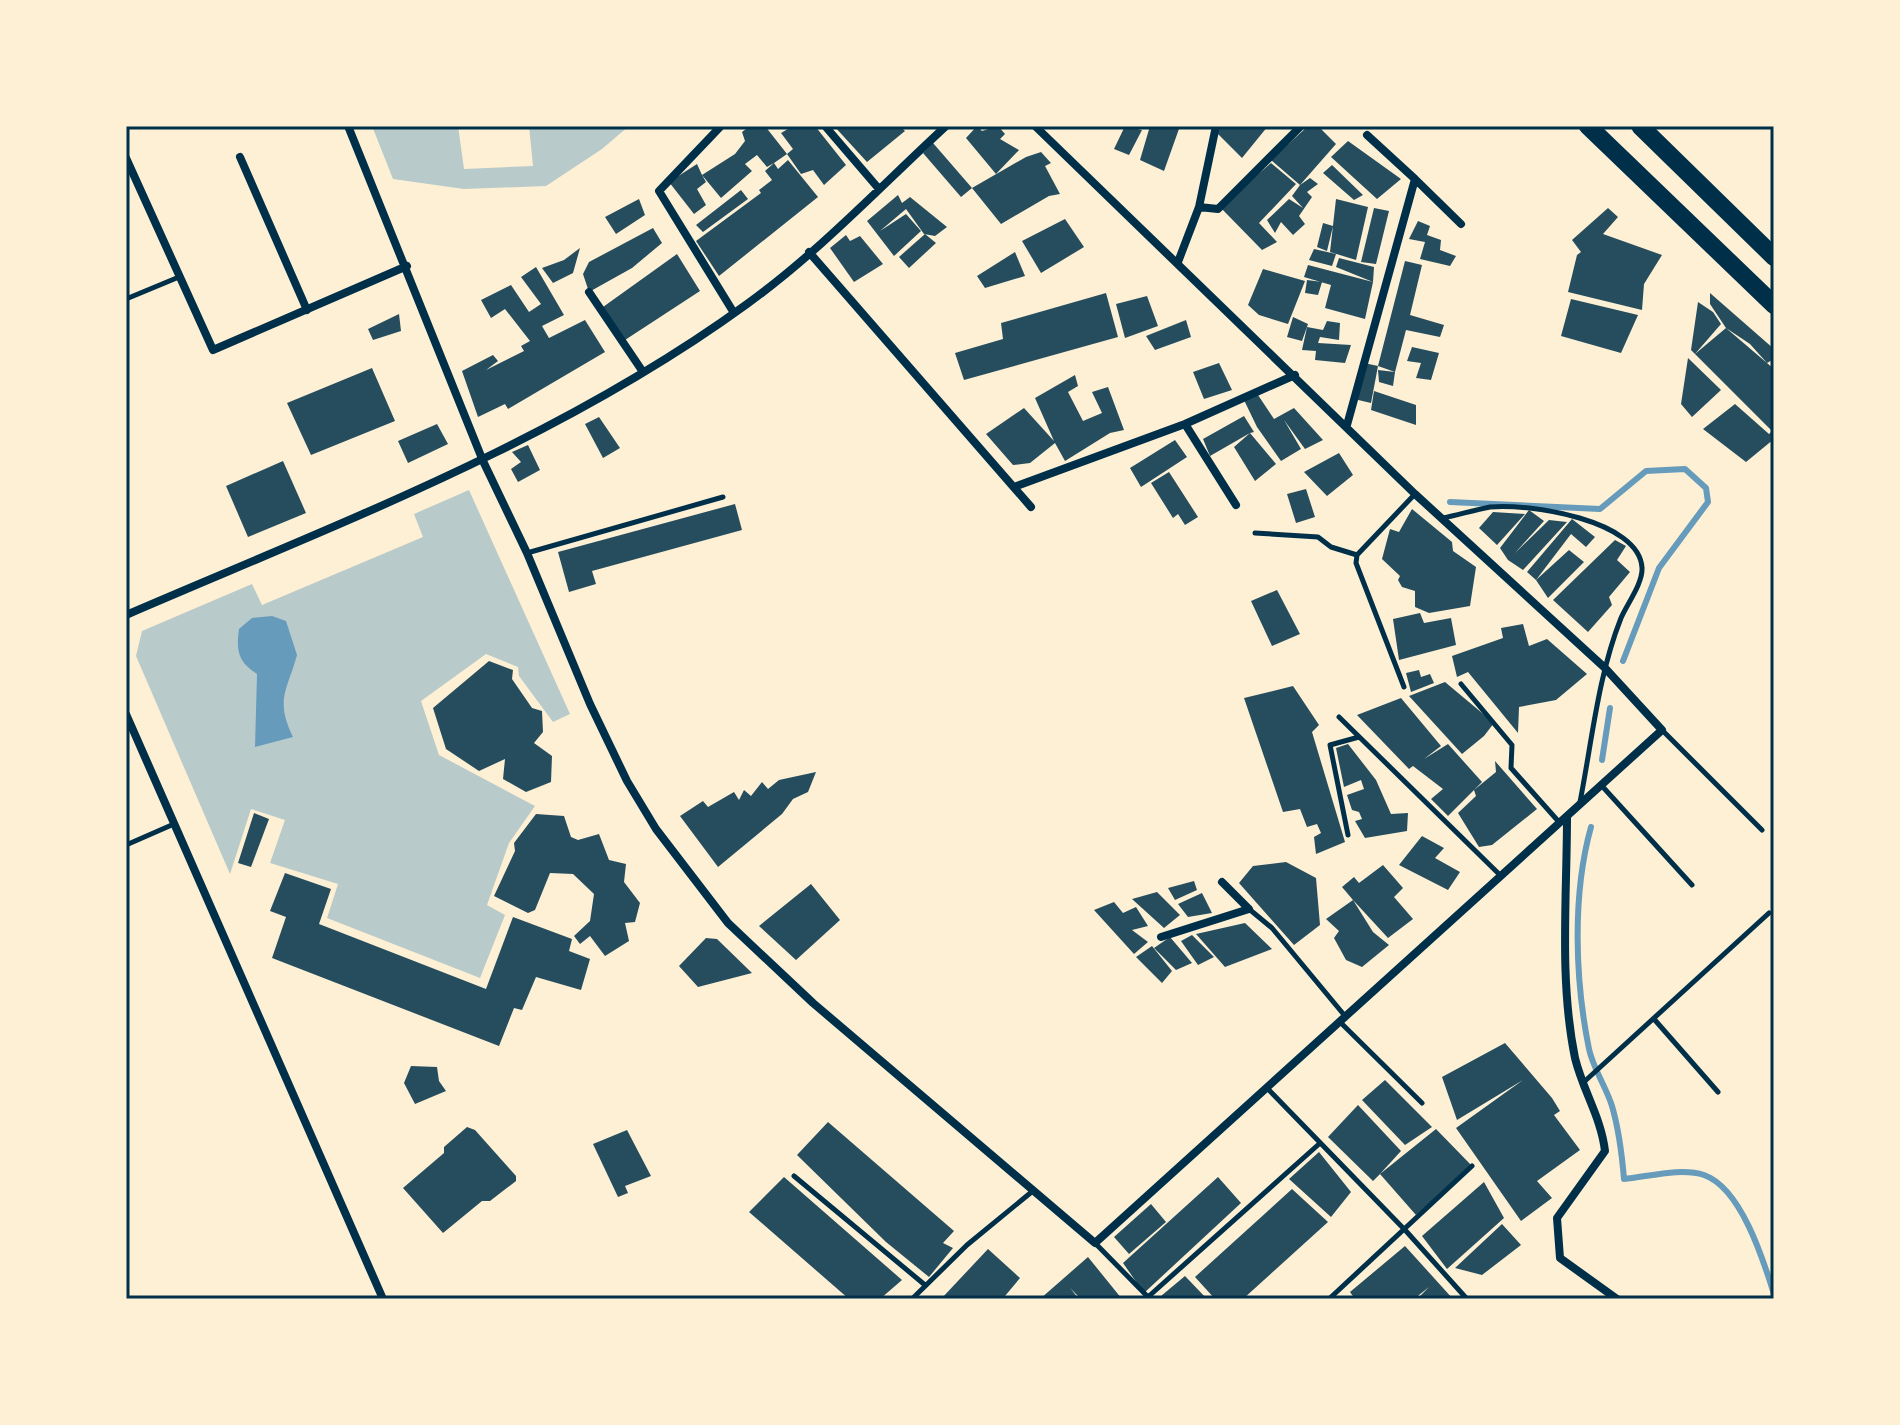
<svg xmlns="http://www.w3.org/2000/svg" width="1900" height="1425" viewBox="0 0 1900 1425" font-family="Rubik,sans-serif">
	<style>
		.green { fill: #b9caca }
		.water { fill: #669bbc }
		.lines { fill: none; stroke-linecap: round; stroke-linejoin: round }
		.stream { stroke: #669bbc; stroke-width: 6 }
		.building { fill: #264d5e }
		.service { stroke: #003049; stroke-width: 5 }
		.minor { stroke: #003049; stroke-width: 8 }
		.primary { stroke: #003049; stroke-width: 18 }
		.neatline { fill: none; stroke: #003049; stroke-width: 3 }
	</style>
	<rect width="100%" height="100%" fill="#fdf0d5"/>
	<path class="green" d="M372 126H458L464 169 533 166 529 126H629L602 149 546 186 464 189 393 179Z
		M469 490 570 714 553 722 519 676 518 667 486 654 421 701 439 755 535 806 509 843 487 905 505 915 480 978 327 918 338 884 270 863 285 820 251 809 230 874 136 656 142 631 252 584 262 605 423 537 414 514Z"/>
	<path class="water" d="M272 616 286 621 297 655C287 691 275 700 293 737L255 747 257 674C238 662 236 651 239 629L252 618Z"/>
	<g class="lines">
		<path class="stream" d="M1450 502 1600 509 1646 471 1685 469 1706 488 1708 502 1659 568 1623 661
			M1602 760 1610 708
			M1591 827C1572 895 1575 980 1589 1049 1593 1068 1606 1087 1612 1106 1619 1130 1622 1155 1624 1179 1647 1177 1681 1167 1704 1175 1741 1188 1763 1259 1774 1294"/>
	</g>
	<path class="building" d="M750 126H765L787 154 774 163 778 169 788 160 818 197 719 276 696 241 761 193 759 190 772 180 765 171 774 163 767 167 757 155 745 164 752 171 721 198 702 175 706 182 697 189 706 205 694 214 669 182 697 164 702 175 735 154 745 141 742 132Z
		M793 126H815L846 165 824 185 813 170 801 174 787 154 793 149 781 133Z
		M834 126H900L905 131 867 162Z
		M977 126 982 131 998 126 1005 134 1000 139 1019 150 996 174 966 138Z
		M1125 126 1142 130 1129 155 1114 149Z
		M1150 126H1180L1164 171 1140 160Z
		M1219 126H1268L1242 158 1215 131Z
		M1308 126H1318L1336 144 1300 185 1310 178 1318 184 1307 192 1312 197 1299 216 1305 224 1293 235 1281 222 1275 233 1267 220 1289 199 1303 208 1292 196 1300 185 1271 160Z
		M1348 141 1401 179 1377 199 1331 157Z
		M933 143 972 188 1026 157 1041 152 1051 163 1045 166 1060 194 1049 196 1001 224 972 188 961 197 923 153Z
		M1271 163 1296 184 1259 223 1277 242 1262 250 1220 207Z
		M1332 165 1363 195 1354 200 1323 173Z
		M741 190 748 199 703 232 696 225Z
		M898 195 902 203 910 197 947 227 935 236 924 234 906 209 880 231 906 214 921 231 894 256 867 221Z
		M639 199 645 215 616 234 605 217Z
		M1336 199 1368 207 1356 260 1330 252Z
		M1374 208 1389 211 1376 264 1361 262Z
		M1608 208 1618 217 1603 234 1662 255 1644 284 1642 310 1568 292 1577 255 1581 252 1572 240Z
		M1065 219 1084 247 1041 273 1022 241Z
		M1418 221 1430 226 1427 235 1441 240 1440 250 1456 256 1450 266 1420 259 1425 242 1409 239Z
		M1323 223 1333 226 1327 251 1317 247Z
		M653 228 662 243 632 268 589 292 583 274 589 262Z
		M925 234 936 243 909 268 899 257Z
		M846 235 850 241 860 236 883 264 854 282 830 248Z
		M580 248 573 273 553 283 542 268 564 260Z
		M1314 249 1336 254 1332 266 1309 260Z
		M1015 252 1025 276 985 288 977 276Z
		M677 254 700 291 625 340 603 307Z
		M1339 258 1374 267 1373 282 1365 319 1325 308 1331 285 1304 277 1308 265 1373 282 1336 267Z
		M1405 261 1422 265 1410 315 1444 325 1440 337 1406 330 1395 372 1378 366Z
		M536 267 564 315 542 326 549 338 585 320 605 352 508 409 505 404 478 417 462 371 493 355 498 361 486 370 524 351 521 346 530 341 505 309 491 318 481 300 511 285 529 312 541 304 521 277Z
		M1263 269 1305 281 1288 324 1259 315 1248 305Z
		M1307 280 1322 282 1318 295 1305 293Z
		M1106 293 1118 337 964 380 955 353 1003 339 1001 323Z
		M1710 293 1774 349V359L1767 363 1750 344 1726 328 1710 304Z
		M1147 296 1158 326 1125 338 1116 304Z
		M1571 299 1638 315 1621 353 1561 336Z
		M1698 302 1713 312 1721 324 1695 354 1691 350Z
		M399 314 401 331 373 340 368 329Z
		M1293 317 1308 324 1302 341 1287 337Z
		M1186 320 1191 337 1155 350 1146 336Z
		M1327 321 1340 323 1339 340 1320 337 1318 343 1351 345 1345 363 1315 360 1316 351 1302 350 1307 327 1323 330Z
		M1726 328 1774 369V439L1746 462 1703 429 1735 404 1769 434 1772 431 1695 354Z
		M1412 347 1439 353 1431 380 1416 378 1421 363 1407 361Z
		M1688 358 1721 390 1692 417 1681 404Z
		M1219 363 1232 390 1204 399 1193 372Z
		M1364 363 1378 366 1371 403 1354 399Z
		M372 368 395 421 311 455 287 403Z
		M1378 370 1395 372 1393 386 1379 382Z
		M1075 375 1078 386 1068 392 1083 421 1102 413 1092 392 1108 387 1124 430 1110 433 1065 461 1055 443 1030 463 1013 465 986 434 1024 408 1054 441 1035 398Z
		M1374 391 1416 405V425L1371 410Z
		M1258 395 1274 419 1294 408 1323 440 1305 449 1284 420 1301 449 1281 461 1257 427 1243 398Z
		M1244 416 1254 432 1250 433 1276 464 1255 481 1234 447 1250 433 1210 456 1203 439Z
		M599 417 620 448 603 458 585 424Z
		M437 424 448 444 408 463 398 441Z
		M1175 440 1187 457 1141 487 1130 468Z
		M528 445 540 470 518 482 511 469 521 462 512 452Z
		M1339 453 1353 475 1327 496 1304 472Z
		M283 461 306 513 248 537 226 486Z
		M1169 472 1198 517 1185 525 1178 514 1173 518 1151 483Z
		M1306 489 1315 517 1296 523 1287 494Z
		M735 504 742 530 592 571 596 584 569 592 558 552Z
		M1412 509 1452 542 1453 551 1476 567 1470 606 1429 613 1415 607V591L1402 587 1398 580 1400 576 1382 559 1390 529 1399 532Z
		M1529 510 1544 521 1515 553 1549 520 1567 522 1523 570 1508 560 1500 548Z
		M1493 512 1525 514 1497 545 1479 528Z
		M1572 519 1595 537 1586 547 1571 534 1536 580 1527 572Z
		M1615 540 1626 546 1617 560 1630 572 1609 597 1612 605 1588 632 1553 600Z
		M1569 550 1584 562 1548 598 1536 580Z
		M1277 590 1300 634 1272 646 1251 601Z
		M1420 613 1424 623 1451 618 1456 645 1399 660 1393 619Z
		M1523 624 1529 646 1547 639 1587 674 1556 700 1519 707 1518 733 1468 672 1457 677 1452 656 1503 638 1501 628Z
		M489 661 513 670 512 679 532 708 542 711 543 732 534 743 552 756 551 782 526 792 503 779 505 759 479 771 446 749 433 708Z
		M1419 670 1421 677 1430 674 1434 683 1411 692 1406 673Z
		M1445 682 1494 723 1484 736 1462 754 1409 696Z
		M1293 686 1319 725 1312 732 1345 842 1316 854 1314 837 1321 833 1317 824 1307 827 1300 809 1283 812 1244 698Z
		M1401 698 1441 746 1424 759 1448 744 1482 782 1474 790 1496 772 1495 761 1537 809 1492 845 1479 847 1458 813 1476 796 1474 790 1448 816 1431 799 1443 789 1413 766 1409 769 1357 715Z
		M1348 744 1376 780 1391 814 1408 813 1407 831 1365 838 1355 821 1362 819 1359 812 1352 810 1347 795 1364 789 1361 780 1344 787 1336 748Z
		M816 772 808 792 793 799 782 814 718 867 680 816 703 801 708 807 734 792 739 800 744 790 751 796 762 782 768 789 779 780Z
		M254 813 269 819 251 867 238 863Z
		M536 814 564 816 571 837 578 840 599 834 609 860 626 864 624 882 640 903 635 922 625 923 629 941 605 956 590 936 580 944 574 936 590 921 594 894 573 874 550 873 535 910 528 913 494 896 515 851 514 843Z
		M1422 836 1444 848 1435 858 1460 872 1448 890 1399 865Z
		M1286 862 1316 878 1320 925 1294 945 1239 883 1253 866Z
		M1383 865 1403 888 1394 897 1413 919 1388 938 1353 900 1373 932 1389 945 1362 967 1346 960 1334 938 1339 931 1326 919 1353 900 1342 887 1354 877 1359 883Z
		M285 873 331 889 319 924 486 989 513 917 572 939 569 951 590 959 581 990 536 977 522 1010 514 1008 499 1046 272 958 286 917 270 911Z
		M1194 881 1197 890 1175 900 1168 888Z
		M811 884 840 920 796 960 759 926Z
		M1157 892 1180 915 1164 928 1132 899Z
		M1202 893 1212 913 1188 917 1178 904Z
		M1114 902 1123 913 1136 907 1148 926 1132 930 1148 942 1134 954 1094 910Z
		M1245 923 1272 949 1225 967 1196 934Z
		M1192 935 1214 957 1198 965 1181 941Z
		M1170 937 1192 963 1176 970 1154 948Z
		M706 938 717 939 752 973 698 987 679 966Z
		M1152 946 1172 971 1162 983 1136 957Z
		M1505 1043 1552 1098 1560 1111 1554 1115 1580 1150 1537 1181 1552 1198 1521 1221 1456 1128 1523 1080 1457 1120 1442 1077Z
		M411 1066 437 1067 439 1081 446 1091 415 1104 404 1083Z
		M1385 1080 1432 1127 1405 1145 1362 1100Z
		M1358 1105 1401 1151 1380 1174 1436 1129 1472 1166 1416 1215 1380 1174 1373 1181 1328 1137Z
		M828 1122 954 1231 943 1243 953 1248 929 1277 886 1242 797 1155Z
		M467 1127 475 1130 516 1176V1181L490 1201H482L443 1233 403 1188 444 1153V1147Z
		M627 1130 651 1176 625 1186 628 1193 618 1197 593 1144Z
		M1319 1152 1351 1192 1331 1217 1289 1179Z
		M784 1177 902 1280 880 1299H849L749 1212Z
		M1218 1177 1241 1203 1144 1293 1123 1263Z
		M1484 1182 1504 1218 1447 1269 1422 1236Z
		M1292 1189 1328 1222 1243 1299H1215L1195 1277Z
		M1151 1204 1166 1222 1129 1254 1114 1237Z
		M1502 1224 1521 1245 1482 1275 1455 1268Z
		M1405 1246 1453 1299H1417L1429 1287 1414 1299H1355L1350 1292Z
		M988 1249 1020 1278 1005 1296 1008 1299H941Z
		M1088 1257 1122 1299H1081L1070 1288 1079 1299H1040Z
		M1185 1276 1207 1299H1163L1161 1296Z"/>
	<g class="lines">
		<path class="service" d="M126 299 179 277
			M1443 518C1458 515 1474 510 1490 507 1528 503 1640 520 1642 568 1643 583 1627 604 1621 618 1598 676 1592 741 1580 802
			M1255 533 1318 537 1331 547 1357 555
			M527 553 723 497
			M1461 684 1512 745 1511 768 1559 822
			M1404 687 1356 563 1357 555 1415 494
			M1339 717 1501 876
			M1662 730 1762 830
			M1602 786 1692 885
			M1348 835 1330 745 1359 737
			M126 845 174 824
			M1249 909 1272 928 1345 1016
			M1654 1019 1718 1092
			M1340 1022 1422 1103
			M1585 1081 1769 913
			M1267 1088 1406 1231 1467 1299
			M794 1176 925 1285
			M1095 1243 1149 1298
			M1148 1297 1319 1144
			M912 1299 967 1245 1034 1190
			M1329 1299 1472 1166"/>
		<path class="minor" d="M348 126 483 461 527 553 590 704 627 781 656 829 728 923 813 1003 1095 1243 1662 730 1605 668 1415 494 1035 126
			M721 126 659 191 734 313
			M825 126 879 189
			M240 157 307 310
			M126 158 213 350 407 266
			M1415 179 1461 224
			M1199 207 1218 209 1301 126
			M809 252 1031 507
			M1178 262 1199 207 1216 126
			M589 292 643 372
			M1185 424 1236 505
			M1347 425 1415 179 1367 135
			M1014 487 1185 424 1295 375
			M126 615C339 523 559 441 747 304 819 252 881 186 946 126
			M126 714 383 1299
			M1567 817C1567 896 1559 980 1575 1058 1583 1091 1601 1117 1605 1151L1557 1218 1560 1258 1617 1299
			M1161 937 1249 909 1222 882"/>
		<path class="primary" d="M1588 126 1774 305
			M1640 126 1774 257"/>
	</g>
	<rect width="1900" height="1425" fill="none" stroke="#fdf0d5" stroke-width="256"/>
	<rect x="128" y="128" width="1644" height="1169" class="neatline"/>
</svg>
